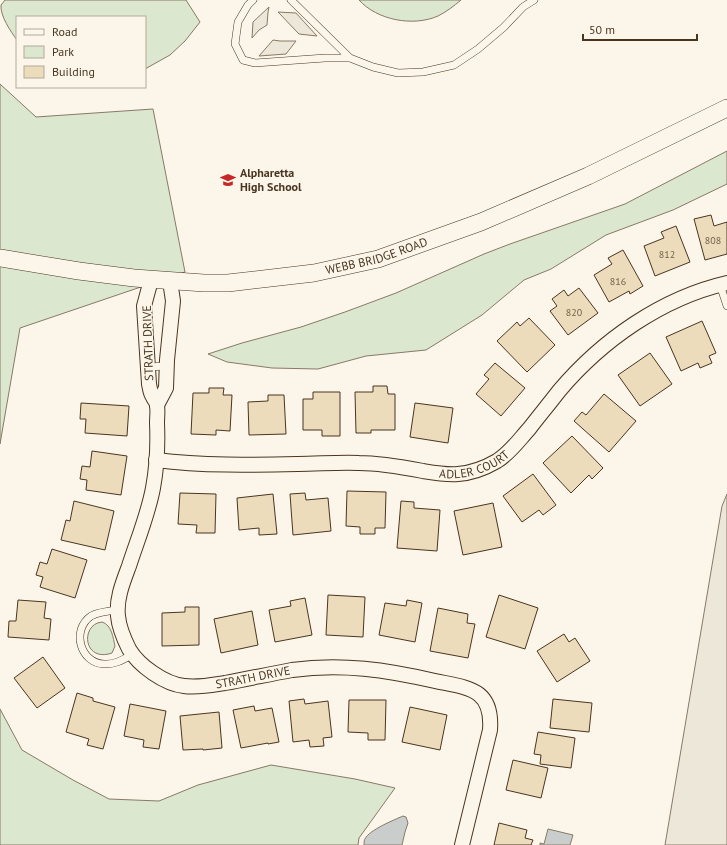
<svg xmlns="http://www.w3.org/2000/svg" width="727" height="845" viewBox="0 0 727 845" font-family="'PT Sans',sans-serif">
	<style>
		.green { fill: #dce7d0; stroke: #887966 }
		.parking { fill: #ede7d9; stroke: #887966 }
		.water { fill: #c9cecd; stroke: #887966 }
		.building { fill: #ecdcbc; stroke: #4a3520 }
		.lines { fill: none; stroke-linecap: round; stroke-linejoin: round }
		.service-casing { stroke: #4a3520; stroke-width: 8 }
		.minor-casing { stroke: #4a3520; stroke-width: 16 }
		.tertiary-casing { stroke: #4a3520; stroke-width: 18 }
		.service { stroke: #fbf6e9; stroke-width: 7 }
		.minor { stroke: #fbf6e9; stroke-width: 14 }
		.tertiary { stroke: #fbf6e9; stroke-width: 17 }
		.labels { text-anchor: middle; stroke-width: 3; stroke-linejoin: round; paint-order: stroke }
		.number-label { font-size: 10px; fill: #725f47 }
		.poi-label { font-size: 12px; font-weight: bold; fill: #4a3520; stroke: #fbf6e9; text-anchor: start }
		.street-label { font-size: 12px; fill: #4a3520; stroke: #fbf6e9 }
	</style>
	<rect width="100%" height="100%" fill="#fbf6e9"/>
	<path class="green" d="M5 0H186L200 22 185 41 170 55 145 69V17H17V40C11 32 0 16 1 5 2 3 4 2 5 0Z
		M359 0H461C454 6 446 12 438 16 413 27 377 20 359 0Z
		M0 84 36 117 153 109 185 272 20 328 0 444Z
		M727 151V184L673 210 606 235 551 269 524 280 482 315 426 350 366 356 318 369 272 368 227 362 208 354 242 343 301 327 345 312 396 293 484 254 510 244 625 204Z
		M102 622C112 625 113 638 115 646L112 653C83 663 80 624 102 622Z
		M0 709 22 750 73 780 109 799 159 801 198 785 271 765 355 779 395 788 359 838 358 845H0Z"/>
	<path class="parking" d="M269 7 268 12 267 25 259 30 252 38 253 22Z
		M278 12 296 13 317 36 299 34Z
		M273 40 280 41H296L286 54 259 56Z
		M727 494V845H665L722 506Z"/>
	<path class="water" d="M403 816 406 817 408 823 405 832 402 845H364C364 845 364 839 365 839 369 830 394 820 403 816Z
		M548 829 573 835 570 845H540V843L544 844Z"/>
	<path class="building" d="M711 215 714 226 727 222V254L705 260 694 219Z
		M676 226 690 262 655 276 644 246 664 238 661 232Z
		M623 250 643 286 630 294 629 291 609 302 594 275 612 264 608 258Z
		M579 288 598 313 568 335 550 311 557 306 552 299 564 290 568 296Z
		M529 318 555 345 527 372 497 341 517 322 520 326Z
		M702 321 716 353 709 356 712 363 700 368 698 363 681 371 666 337Z
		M650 353 672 384 640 406 618 375Z
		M495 363 525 388 501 416 476 394 489 379 484 375Z
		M373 386H387L388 394H395V430H371V433H356L355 392H373Z
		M209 388H224L223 395H232L230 431 216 430V435L191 434 193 393H209Z
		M313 392H340V436H322V430H303V399H313Z
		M604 394 636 421 609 452 574 421 582 412 586 415Z
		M268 395H284L286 434 249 435 248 402 268 401Z
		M81 403 129 406 127 436 85 433 86 419H80Z
		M415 403 453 408 448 443 410 437Z
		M572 436 603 468 592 479 589 475 571 493 543 463Z
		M92 451 127 456 121 495 86 490 87 480 80 479 82 466 90 467Z
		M533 474 556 505 543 515 539 510 522 522 503 496Z
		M347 491 386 492 385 528H375V534H360V527L346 526Z
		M180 493 216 494 215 533H196L197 525 178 524Z
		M305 493 306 500 328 498 331 531 293 535 290 494Z
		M273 494 277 534 259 535V528L239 530 237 498Z
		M74 501 114 511 105 550 61 540 66 520 70 521Z
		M401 501 414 502V508L440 510 437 551 397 548Z
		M493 503 502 547 463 555 454 511Z
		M52 549 87 560 75 598 40 587 43 577 36 575 40 562 47 564Z
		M328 595 365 597 363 637 326 635Z
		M499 595 538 608 525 649 486 637Z
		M305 598 312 635 275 642 269 610 291 606 290 601Z
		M18 600 46 602 44 618 51 619 49 640 8 637 9 621H16Z
		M407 600 422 603 415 642 379 635 385 603 406 606Z
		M185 607H199V645L162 646V613L185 612Z
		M438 608 468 614 467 623 475 624 468 658 430 651Z
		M252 611 258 645 221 653 214 619Z
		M564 634 569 642 575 638 590 661 557 682 537 651Z
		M43 657 65 688 37 708 14 678Z
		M77 693 93 698V701L115 707 103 749 87 745 89 739 66 732Z
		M304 699 305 704 328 701 332 737 323 738 324 746 310 747 309 740 293 742 289 701Z
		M553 699 592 703 589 732 550 728Z
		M349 700H386L385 740H368V733L348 732Z
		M130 704 166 711 159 749 143 747 144 740 124 736Z
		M254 706 255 711 272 708 279 742 268 744V743L241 748 233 710Z
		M410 707 447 715 440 750 402 742Z
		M219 712 222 748 203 750V749L183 750 180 716Z
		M538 732 575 738 571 768 540 764 541 755 534 754Z
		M513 760 548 768 541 798 506 790Z
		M499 823 527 830 525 838 533 840 531 845H494Z"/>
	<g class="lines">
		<g class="service-casing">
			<path id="service" d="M253 0 248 5 238 22 235 44 243 60 255 63 325 58H350L373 67 398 73 423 72 454 65 478 49 504 27 523 7 534 0
				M291 0 350 58
				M720 285 727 306
				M148 367 166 366
				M118 610C109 611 99 612 91 616 71 630 80 663 104 664 115 665 124 659 133 654"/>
		</g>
		<g class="minor-casing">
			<g id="minor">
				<path id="s1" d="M151 280 144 306 149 384C150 388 150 393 153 397 154 400 157 402 157 406 158 411 157 417 157 423 158 445 157 466 153 488 148 515 137 541 129 566 123 582 116 599 118 616 119 627 124 639 129 649 139 666 165 684 184 686 198 688 212 685 225 683 247 679 270 674 292 670 342 663 387 670 435 681 468 688 493 688 490 730L462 845"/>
				<path d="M157 405 166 388 167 360 173 301 170 281"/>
				<path id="s2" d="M156 460C203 466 250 465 298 464 318 464 338 462 359 463 380 463 402 467 423 471 435 473 446 475 458 474 472 473 485 468 497 461 510 453 519 440 529 429 539 416 549 404 559 391 602 340 662 298 727 283"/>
			</g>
		</g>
		<g class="tertiary-casing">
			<g id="tertiary">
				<path id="s3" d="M0 258 79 271 134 278 204 283H228L314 273 378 259 481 222 588 176 727 108"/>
			</g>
		</g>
		<use href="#service" class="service"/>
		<use href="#minor" class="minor"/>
		<use href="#tertiary" class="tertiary"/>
	</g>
	<defs>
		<g id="school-bare" transform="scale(1.2)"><path d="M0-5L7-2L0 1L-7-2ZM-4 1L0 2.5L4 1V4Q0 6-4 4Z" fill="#c62828" stroke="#fbf6e9" stroke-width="2.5" paint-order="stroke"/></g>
	</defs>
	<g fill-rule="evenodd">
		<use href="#school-bare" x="228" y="180"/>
	</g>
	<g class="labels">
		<g class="number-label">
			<text x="713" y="244">808</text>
			<text x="667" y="258">812</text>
			<text x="618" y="285">816</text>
			<text x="574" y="316">820</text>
		</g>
		<g class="poi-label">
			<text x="240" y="177">Alpharetta<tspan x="240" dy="14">High School</tspan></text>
		</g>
		<g class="street-label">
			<text dy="4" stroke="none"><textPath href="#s3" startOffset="381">WEBB BRIDGE ROAD</textPath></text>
			<text transform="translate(148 343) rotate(-92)" y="4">STRATH DRIVE</text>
			<text dy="4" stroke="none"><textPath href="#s2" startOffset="321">ADLER COURT</textPath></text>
			<text dy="4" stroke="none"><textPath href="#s1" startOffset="517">STRATH DRIVE</textPath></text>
		</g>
	</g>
	<rect x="16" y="16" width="130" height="72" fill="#fbf6e9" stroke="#b4a999"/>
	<rect x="24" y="29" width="20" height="6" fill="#fbf6e9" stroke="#b4a999"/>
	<text x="52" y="36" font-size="12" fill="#4a3520">Road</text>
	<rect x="24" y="46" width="20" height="12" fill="#dce7d0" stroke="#b4a999"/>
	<text x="52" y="56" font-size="12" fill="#4a3520">Park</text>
	<rect x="24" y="66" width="20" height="12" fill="#ecdcbc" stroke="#b4a999"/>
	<text x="52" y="76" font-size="12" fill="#4a3520">Building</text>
	<path d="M583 34v6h114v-6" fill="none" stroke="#4a3520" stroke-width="2"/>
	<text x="589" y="34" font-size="12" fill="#4a3520" stroke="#fbf6e9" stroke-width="3" paint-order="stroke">50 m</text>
</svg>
